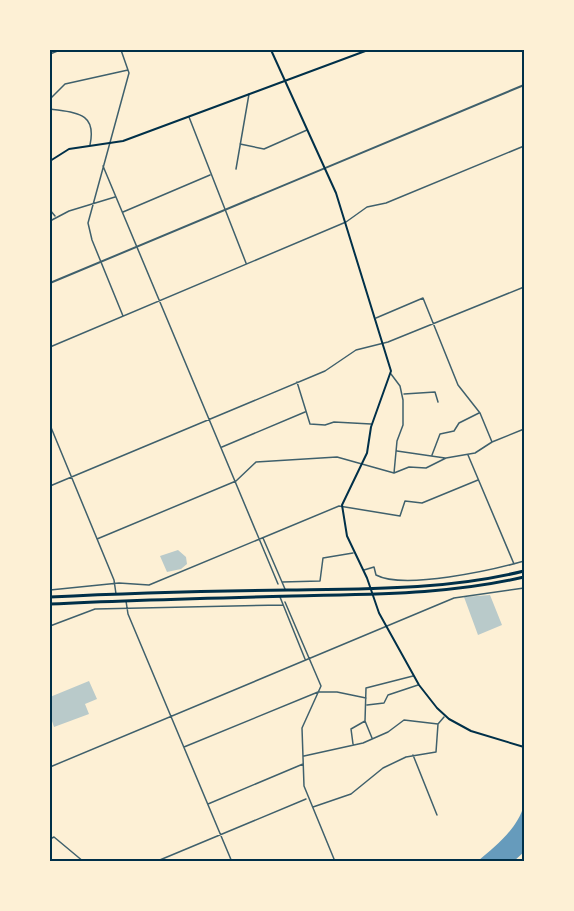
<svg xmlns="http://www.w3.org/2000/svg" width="574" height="911" viewBox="0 0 574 911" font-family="'Exo 2',sans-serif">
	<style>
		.green { fill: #b9caca }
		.water { fill: #669bbc }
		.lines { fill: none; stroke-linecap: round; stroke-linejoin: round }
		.minor { stroke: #3f606c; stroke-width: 1.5 }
		.tertiary { stroke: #3f606c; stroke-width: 2 }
		.secondary { stroke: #003049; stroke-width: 2 }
		.trunk { stroke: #003049; stroke-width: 3 }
		.neatline { fill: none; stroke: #003049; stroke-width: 2 }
	</style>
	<rect width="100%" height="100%" fill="#fdf0d5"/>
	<path class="green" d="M178 550 186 557 187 564 181 569 167 572 160 556Z
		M490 595 502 625 478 635 464 597Z
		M89 681 97 699 85 704 89 714 54 727 50 715V697Z"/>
	<path class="water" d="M524 805V852L514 861H478C496 846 518 828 524 805Z"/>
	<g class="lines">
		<path class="minor" d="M121 50 129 73 88 223 92 240 123 316
			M523 50 524 53
			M50 54 60 50
			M50 99 65 84 128 70
			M50 109C76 113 97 112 90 145
			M189 117 246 263
			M240 144 264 149 307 130
			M103 166 278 584
			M236 169 249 94
			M50 210 55 216
			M123 212 210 175
			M50 221 69 211 115 197
			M376 318 423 298 458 385 480 413 492 442
			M50 347 346 222 367 207 386 203 524 146
			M391 374 400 386 403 400V425L397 441 394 473
			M297 382 310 424 325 425 334 422 371 424
			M404 394 435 392 438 402
			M50 425 114 580 116 594
			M222 447 305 412
			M397 451 445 458
			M432 455 440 434 454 431 459 423 479 413
			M468 455 514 564
			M50 486 325 371 356 350 388 342 524 287
			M263 538 285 589
			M97 539 236 481 256 462 337 457 394 473 409 467 426 468 446 458 475 453 492 442 524 429
			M364 570 374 567 376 575C404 590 493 570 524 561
			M282 582 320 581 323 558 353 553
			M50 590 119 583 149 585 339 506 400 516 405 501 422 503 478 480
			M280 597 305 659
			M126 601 128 614 232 862
			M285 602 321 686 302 728 304 786 334 859
			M50 626 95 609 283 605
			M367 705 384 703 388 695 418 685
			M372 738 365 721 366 688 413 676
			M353 744 351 729 365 721
			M184 747 318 692H337L366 698
			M413 755 437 815
			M304 756 363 743 388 732 404 720 438 724
			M50 767 454 598 524 588
			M208 804 303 764
			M313 807 351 794 383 768 406 757 436 752 438 724 444 717
			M50 839 54 837 84 862
			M155 862 306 799"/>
		<path class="tertiary" d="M50 283 524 85"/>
		<path class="secondary" d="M271 50 336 193 391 371 371 427 367 453 342 505 347 536 367 578 379 613 419 685 437 708 449 719 471 731 524 747
			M50 161 69 149 123 141 368 50"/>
		<path class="trunk" d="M50 597C129 593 208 591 288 590 367 589 447 590 524 571
			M50 604C130 600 211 598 292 596 370 594 448 595 524 577"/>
	</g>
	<rect width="574" height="911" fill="none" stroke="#fdf0d5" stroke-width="102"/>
	<rect x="51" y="51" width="472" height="809" class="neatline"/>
</svg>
